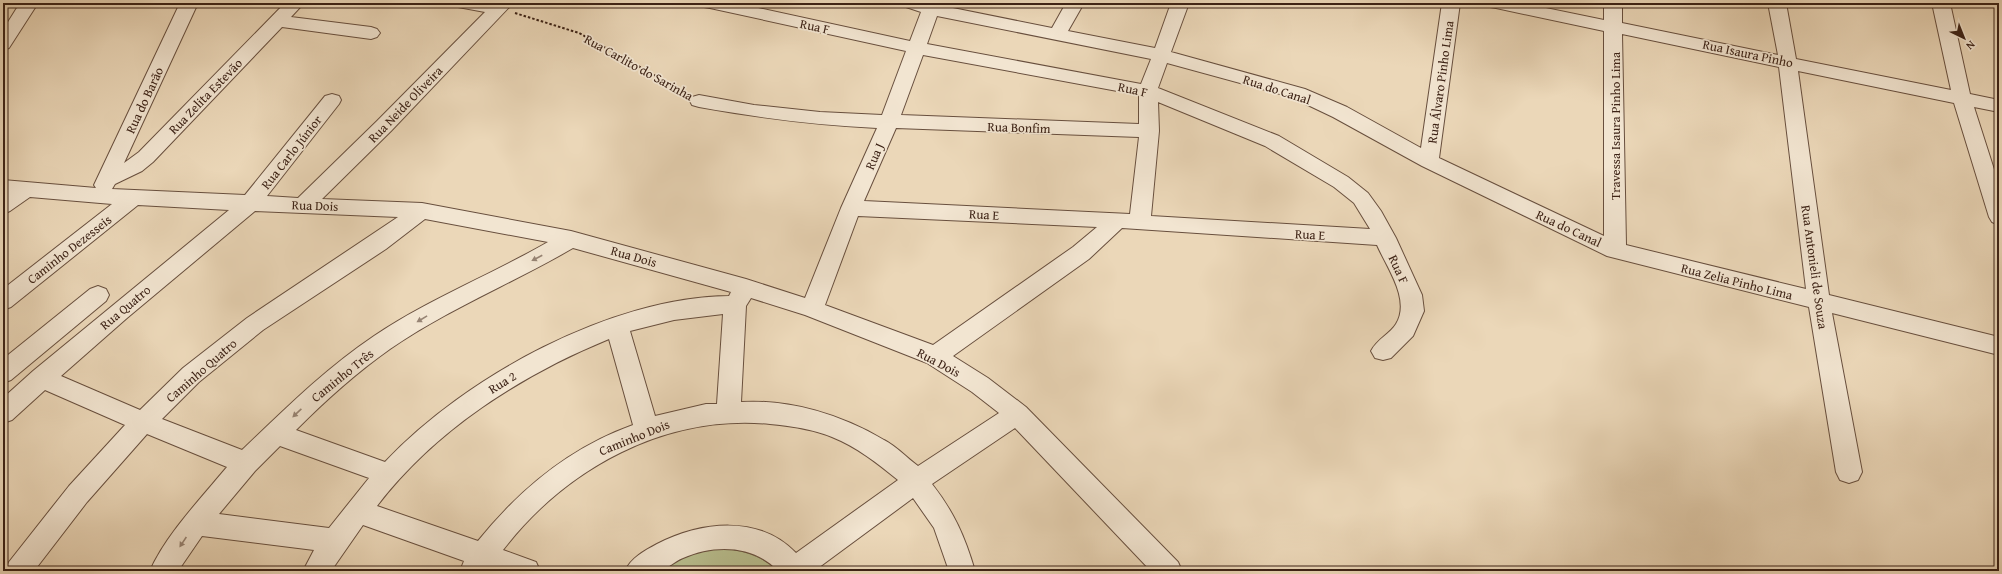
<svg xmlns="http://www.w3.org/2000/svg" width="2002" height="574" viewBox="0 0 2002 574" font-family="'Gentium Book Plus',serif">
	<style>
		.green { fill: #b8be8e; stroke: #7a7052 }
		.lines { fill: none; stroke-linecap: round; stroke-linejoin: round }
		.minor-casing { stroke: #684f3e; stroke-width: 2 }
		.path { stroke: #3c2216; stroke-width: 2; stroke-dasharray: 2.5 2; stroke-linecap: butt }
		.minor { fill: #f2e5d1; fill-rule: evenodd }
		.oneway { fill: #978474 }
		.labels { text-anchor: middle; stroke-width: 3.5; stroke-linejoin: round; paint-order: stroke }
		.street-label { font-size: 13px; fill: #3c2216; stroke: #f2e5d1 }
	</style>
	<rect width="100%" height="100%" fill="#ebd7b8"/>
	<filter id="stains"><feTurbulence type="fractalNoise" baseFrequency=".005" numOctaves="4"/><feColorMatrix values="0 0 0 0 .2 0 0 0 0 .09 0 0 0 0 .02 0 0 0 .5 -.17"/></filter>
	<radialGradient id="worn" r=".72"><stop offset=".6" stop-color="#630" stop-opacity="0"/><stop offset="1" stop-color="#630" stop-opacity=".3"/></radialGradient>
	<path class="green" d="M715 548C740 549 759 554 779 571H656L683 556Z"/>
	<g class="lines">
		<g class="minor-casing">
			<path id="minor" d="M20 3H38L9 48 3 50V30Z
				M180 3H198L124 163 139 152 285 3H304L291 17 371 27 377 29 380 33 377 37 371 39 282 27 153 162 142 171 115 184 112 189 245 195 325 96 332 94 339 96 341 100 339 104 267 196 298 198 377 121 485 12 458 7 455 3H513L391 131 322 199 422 203 571 231 746 279 805 298 841 208 877 128C816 125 760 118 699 107L692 105 690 101 692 97 699 95 754 105 820 112 882 115 906 51 710 8 704 7 701 3H735L910 41 921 12 906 7 903 3H945L943 6 1052 28 1066 3H1084L1068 31 1155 48 1171 3H1189L1171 52 1305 89 1347 107 1421 148 1442 3H1460L1439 158 1604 236V31L1496 8 1490 7 1487 3H1522L1604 20V3H1622V23L1778 55 1768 3H1786L1796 59 1951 90 1932 3H1950L1970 94 1999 100V112L1974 107 1999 185V225L1992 222 1989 217 1954 103 1798 71 1829 295 1999 337V355L1832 313 1862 472 1858 480 1849 483 1840 480 1836 472 1809 307 1607 256 1422 166 1333 117 1291 97 1167 63 1158 88 1279 136 1348 177 1368 193 1381 211 1396 238 1422 295 1424 311 1413 336 1391 358 1383 360 1375 358 1371 351C1377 339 1390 334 1396 324 1411 300 1387 268 1377 245L1122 228 1089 259 953 356 988 378 1026 407 1178 562 1182 571H1151L1015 428 932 484C954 512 965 537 975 571H949L934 528 913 498 814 571H778C754 545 715 544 683 558 675 561 667 569 659 571 649 573 635 571 625 571 631 558 644 551 657 544 700 522 759 514 796 553L898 480C877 463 857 447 832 437 813 429 791 426 770 424 665 414 566 468 503 550L536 562 540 571H460L464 561 363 525 331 571H303L314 550 202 536 178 571H150C165 536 202 497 227 467L147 434 87 502 34 571H5L9 562 69 486 125 425 45 390 12 420 3 423V398L33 371 229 210 138 205 11 307 3 310V289L112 204 30 197 10 211 3 214V180L96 188 94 185ZM937 16 1151 59 1141 84 927 44ZM1622 34 1779 67 1806 289 1626 245ZM923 55 1139 95V124L901 115ZM1158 102 1265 146 1334 187 1354 203 1370 229 1151 216 1159 131ZM896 128 1139 137 1130 214 864 201ZM255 211 398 217 247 318 183 368 140 410 61 376 127 318ZM858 216 1097 227 1073 247 933 345 825 305ZM425 219 548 242C491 275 429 299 374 336 325 369 284 410 242 450L162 419 199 382 263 330 386 249ZM573 248 731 292 729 296C611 297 465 377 385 462L296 430C326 400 356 373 390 349 448 309 513 283 573 248ZM751 298 805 315 927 363 972 392 999 413 918 466C907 458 896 446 884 440 842 415 790 399 741 402L746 306ZM723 314 717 404H706L655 416 630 331 674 320ZM609 339 633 425C569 448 520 489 478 541L377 506C435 430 521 375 609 339ZM280 446 369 478 329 528 219 514 255 471Z
				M98 286 106 289 109 295 106 301 11 380 3 383V359L90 289Z"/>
		</g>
		<path class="path" d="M515 13 579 33 685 92"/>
		<use href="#minor" class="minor"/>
	</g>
	<defs><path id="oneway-solid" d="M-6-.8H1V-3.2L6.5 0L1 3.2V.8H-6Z"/></defs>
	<g class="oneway">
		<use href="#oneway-solid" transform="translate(537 258) rotate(152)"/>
		<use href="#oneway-solid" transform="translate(422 319) rotate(149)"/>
		<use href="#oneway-solid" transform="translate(297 413) rotate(137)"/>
		<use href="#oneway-solid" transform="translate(183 542) rotate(124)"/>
	</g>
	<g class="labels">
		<g class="street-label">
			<text transform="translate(815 26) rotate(12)" y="5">Rua F</text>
			<text transform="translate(1748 53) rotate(12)" y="5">Rua Isaura Pinho</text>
			<text transform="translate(639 67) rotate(29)" y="5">Rua Carlito do Sarinha</text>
			<text transform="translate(1440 82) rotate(-82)" y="5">Rua Álvaro Pinho Lima</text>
			<text transform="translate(1133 89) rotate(12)" y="5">Rua F</text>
			<text transform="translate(1277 89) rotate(18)" y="5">Rua do Canal</text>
			<text transform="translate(205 96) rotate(-46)" y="5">Rua Zelita Estevão</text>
			<text transform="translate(144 100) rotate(-65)" y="5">Rua do Barão</text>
			<text transform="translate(405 104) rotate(-46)" y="5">Rua Neide Oliveira</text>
			<text transform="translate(1615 126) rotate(-90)" y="5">Travessa Isaura Pinho Lima</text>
			<text transform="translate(1019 127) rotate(2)" y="5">Rua Bonfim</text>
			<text transform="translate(291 152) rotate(-52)" y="5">Rua Carlo Júnior</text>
			<text transform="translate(874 156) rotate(-66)" y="5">Rua J</text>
			<text transform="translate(315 205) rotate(2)" y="5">Rua Dois</text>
			<text transform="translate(984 214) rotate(3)" y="5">Rua E</text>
			<text transform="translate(1569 228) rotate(25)" y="5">Rua do Canal</text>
			<text transform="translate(1310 234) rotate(3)" y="5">Rua E</text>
			<text transform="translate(69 249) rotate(-38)" y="5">Caminho Dezesseis</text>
			<text transform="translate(634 256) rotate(16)" y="5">Rua Dois</text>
			<text transform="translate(1815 267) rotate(82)" y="5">Rua Antonieli de Souza</text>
			<text transform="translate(1399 269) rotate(65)" y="5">Rua F</text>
			<text transform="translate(1737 281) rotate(14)" y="5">Rua Zelia Pinho Lima</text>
			<text transform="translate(125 307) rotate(-40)" y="5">Rua Quatro</text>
			<text transform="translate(939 362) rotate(28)" y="5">Rua Dois</text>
			<text transform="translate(201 370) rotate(-41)" y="5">Caminho Quatro</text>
			<text transform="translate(342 375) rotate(-39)" y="5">Caminho Três</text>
			<text transform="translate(502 382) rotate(-32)" y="5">Rua 2</text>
			<text transform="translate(634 437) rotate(-22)" y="5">Caminho Dois</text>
		</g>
	</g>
	<rect width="2002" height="574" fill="none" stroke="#ebd7b8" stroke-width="16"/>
	<rect x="4" y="4" width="1994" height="566" fill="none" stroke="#3c2216" stroke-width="2"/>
	<rect x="8" y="8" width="1986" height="558" fill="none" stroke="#3c2216"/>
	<g transform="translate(1964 38) rotate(137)" stroke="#f2e5d1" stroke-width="3" paint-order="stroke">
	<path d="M0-3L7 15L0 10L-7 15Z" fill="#3c2216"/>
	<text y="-6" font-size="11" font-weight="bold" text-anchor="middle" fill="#3c2216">N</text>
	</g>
	<rect width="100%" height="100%" filter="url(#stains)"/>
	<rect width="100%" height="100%" fill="url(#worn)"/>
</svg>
